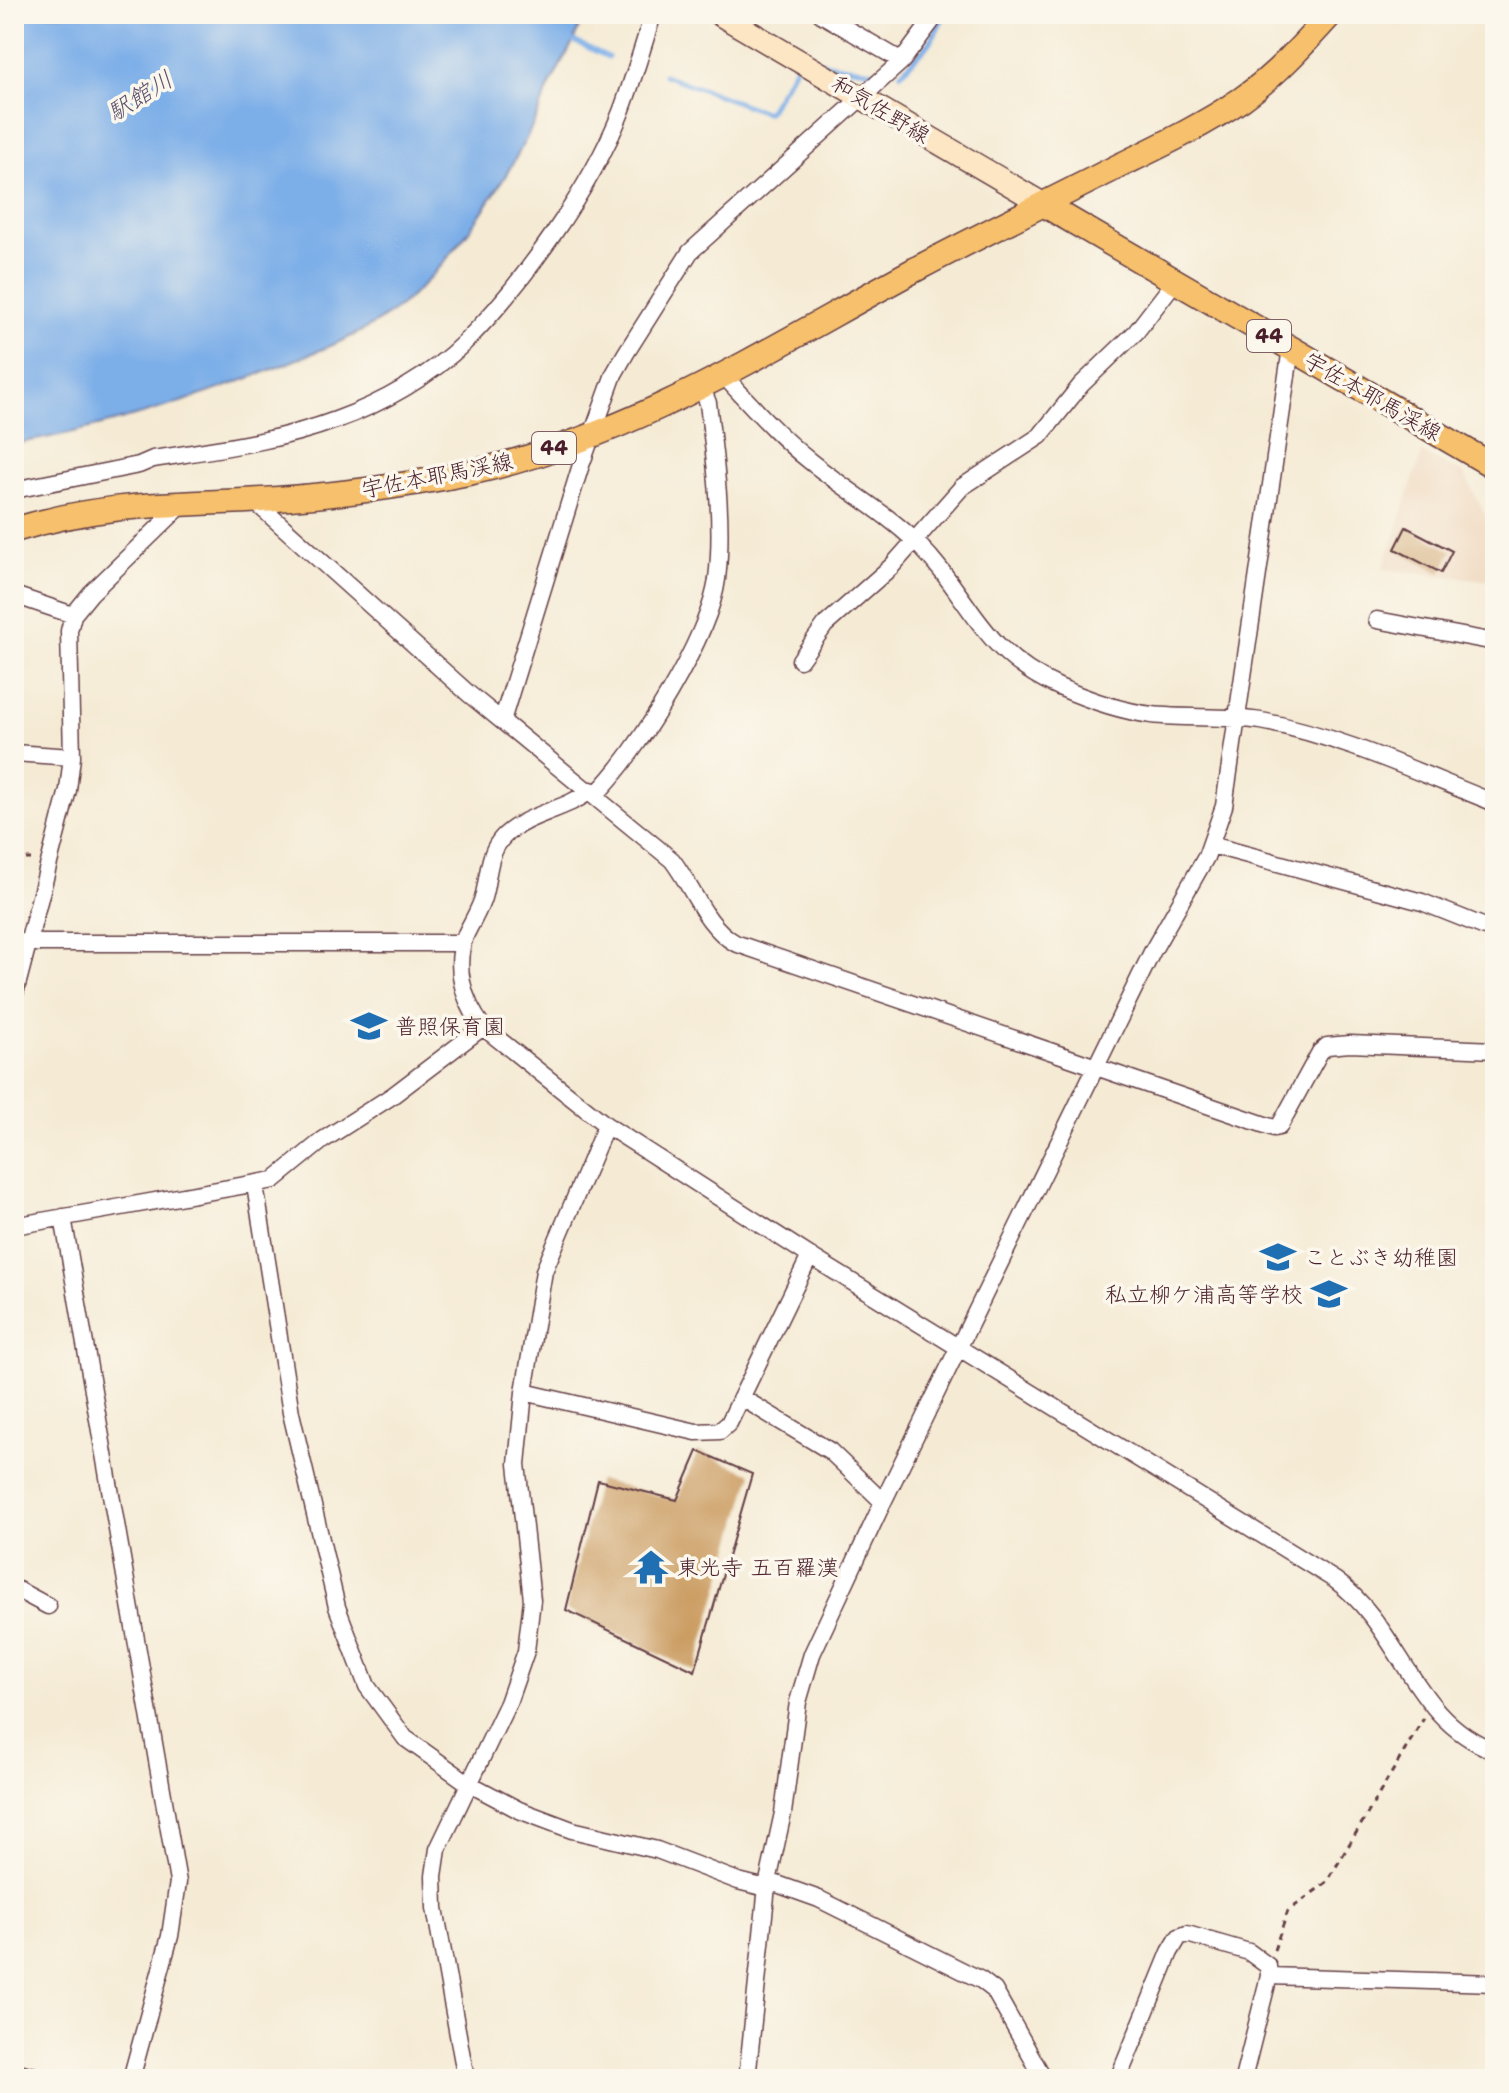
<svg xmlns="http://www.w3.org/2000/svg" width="1509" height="2093" viewBox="0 0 1509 2093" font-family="'Shantell Sans','Klee One',sans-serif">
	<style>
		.built { fill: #eed6bb }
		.water { fill: #7baee8; stroke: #62668a; stroke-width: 2 }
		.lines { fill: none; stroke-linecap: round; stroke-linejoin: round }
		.stream { stroke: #7baee8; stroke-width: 5 }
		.building { fill: #ca9b60 }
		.minor-casing { stroke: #643e44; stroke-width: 19 }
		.tertiary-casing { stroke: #643e44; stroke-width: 23 }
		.secondary-casing { stroke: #643e44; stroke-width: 25 }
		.primary-casing { stroke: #643e44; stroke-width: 27 }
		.path { stroke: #643e44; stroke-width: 3; stroke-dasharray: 6 6; stroke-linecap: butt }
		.minor { stroke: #fff; stroke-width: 16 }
		.tertiary { stroke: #fff; stroke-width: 20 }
		.secondary { stroke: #fce6c4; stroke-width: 22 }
		.primary { stroke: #f7c06c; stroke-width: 24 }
		.labels { text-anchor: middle; stroke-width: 7; stroke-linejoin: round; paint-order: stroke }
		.shield { fill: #fbf7ec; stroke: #7f6065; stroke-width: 2 }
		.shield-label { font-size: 20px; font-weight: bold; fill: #4a1f2b }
		.street-label { font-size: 22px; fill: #4a1f2b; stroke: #fbf7ec }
		.poi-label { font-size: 22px; fill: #4a1f2b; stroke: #fbf7ec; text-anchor: start }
		.water-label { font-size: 24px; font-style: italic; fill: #5b516d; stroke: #fbf7ec }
	</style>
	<rect width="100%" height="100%" fill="#fbf7ec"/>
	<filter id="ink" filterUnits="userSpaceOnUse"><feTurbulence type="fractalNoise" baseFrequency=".0125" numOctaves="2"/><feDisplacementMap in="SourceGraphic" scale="16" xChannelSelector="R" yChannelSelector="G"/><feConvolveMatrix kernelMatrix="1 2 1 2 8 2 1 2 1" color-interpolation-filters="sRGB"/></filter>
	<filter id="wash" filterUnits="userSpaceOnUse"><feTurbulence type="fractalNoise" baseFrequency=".006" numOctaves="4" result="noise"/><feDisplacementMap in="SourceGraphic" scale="32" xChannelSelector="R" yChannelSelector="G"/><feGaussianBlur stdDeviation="1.8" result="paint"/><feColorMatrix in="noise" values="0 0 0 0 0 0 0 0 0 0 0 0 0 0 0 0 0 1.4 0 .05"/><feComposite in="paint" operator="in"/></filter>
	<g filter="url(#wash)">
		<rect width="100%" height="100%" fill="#f5ebd5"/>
		<path class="built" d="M1422 453 1464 473 1495 534 1494 581 1383 569Z"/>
		<path class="water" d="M14 14H582C578 43 555 69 545 97 518 165 458 258 401 305 367 333 328 347 288 363 199 399 108 428 14 444Z"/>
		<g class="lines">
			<path class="stream" d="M569 39 608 57
				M822 63 884 73
				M901 73 930 43 945 14
				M664 75 767 113 796 66"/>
		</g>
		<g id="blocks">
			<path class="building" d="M1406 527 1452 551 1441 573 1395 549Z
				M698 1451 752 1474 695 1671 566 1610 598 1480 677 1500Z"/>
		</g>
	</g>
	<g filter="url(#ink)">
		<use href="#blocks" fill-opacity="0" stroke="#643e44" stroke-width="2"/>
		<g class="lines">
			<g class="minor-casing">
				<path id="minor" d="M821 14 902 61
					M725 377C753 407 779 437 811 462 846 490 885 512 917 543 972 598 980 652 1059 687 1089 700 1120 711 1152 715 1188 719 1225 715 1261 721 1341 736 1419 773 1495 803
					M14 490 139 465 153 459C215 449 277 442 336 420 381 404 431 376 465 342 523 284 591 188 621 112 633 80 643 47 653 14
					M253 500 469 694 672 860C693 887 705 926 735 943L1274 1128 1279 1127 1320 1052 1327 1046 1350 1044 1495 1050
					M14 595 73 615
					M1377 620 1495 642
					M800 660 825 625 892 566 962 487 1040 436 1081 385 1136 332 1176 280
					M502 721 580 468 614 374 626 353 690 252 902 61 937 14
					M14 753 72 757
					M591 790C565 811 530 812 504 836 488 852 489 874 484 894 481 908 472 921 466 934 453 966 463 1001 483 1027L606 1125 810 1256 1335 1580C1402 1628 1411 1720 1495 1751
					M596 794C637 754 710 636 717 579 724 521 715 461 708 403L702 388
					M1211 845 1422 902 1495 931
					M14 943H463
					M14 997 68 790 72 757 69 631 73 615 91 593 185 502
					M255 1185 291 1413 337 1607 367 1686 405 1738 468 1783 519 1810 572 1830 657 1850 738 1881 758 1886 777 1884 819 1899 981 1980 994 1990 1044 2079
					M63 1217 178 1882 170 1936 131 2079
					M14 1226 274 1180 323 1140 392 1096 483 1027
					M524 1392 696 1432 720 1431 729 1423 810 1256
					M742 1398 830 1451 883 1502
					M14 1588 48 1606
					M1269 1976 1495 1983
					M466 2079 435 1908 434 1876 438 1849 508 1703 526 1651 532 1600 517 1464 524 1392 544 1271 606 1125
					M747 2079 767 1886 783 1813 798 1702 812 1654 883 1502 1152 952 1206 857 1224 806 1291 348
					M1118 2079 1170 1952 1179 1937 1187 1934 1249 1952 1268 1966 1269 1976 1243 2079"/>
			</g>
			<g class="tertiary-casing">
				<path id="tertiary" d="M14 2073 37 2079"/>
			</g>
			<g class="secondary-casing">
				<path id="secondary" d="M719 14 1043 204"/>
			</g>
			<g class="primary-casing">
				<path id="primary" d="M1043 204 1495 467
					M14 530C90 507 144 505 222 502 306 499 391 489 473 472 639 435 774 345 920 267 987 232 1054 199 1121 165 1162 145 1204 125 1242 99 1276 75 1303 45 1331 14"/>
			</g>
			<path class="path" d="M14 859H31
				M1274 1950 1288 1911 1327 1882 1424 1718"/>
			<use href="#minor" class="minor"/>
			<use href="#tertiary" class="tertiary"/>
			<use href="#secondary" class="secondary"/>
			<use href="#primary" class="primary"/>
		</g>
	</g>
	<defs>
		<g id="school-bare" transform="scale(2.76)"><path d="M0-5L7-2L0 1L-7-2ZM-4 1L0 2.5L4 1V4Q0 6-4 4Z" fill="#1f6fb2" stroke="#fbf7ec" stroke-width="2.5" paint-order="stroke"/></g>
		<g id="temple-bare" transform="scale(2.76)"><path d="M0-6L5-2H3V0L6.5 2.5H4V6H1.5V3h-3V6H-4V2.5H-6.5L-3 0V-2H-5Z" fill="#1f6fb2" stroke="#fbf7ec" stroke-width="2.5" paint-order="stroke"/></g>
	</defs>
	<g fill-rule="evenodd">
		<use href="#school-bare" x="369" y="1026"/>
		<use href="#school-bare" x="1278" y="1257"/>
		<use href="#school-bare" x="1329" y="1294"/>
		<use href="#temple-bare" x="651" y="1567"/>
	</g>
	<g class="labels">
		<g class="shield">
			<rect x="1247" y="320" width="44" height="32" rx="6"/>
			<rect x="532" y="432" width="44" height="32" rx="6"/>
		</g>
		<g class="shield-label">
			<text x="1269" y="343">44</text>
			<text x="554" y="455">44</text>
		</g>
		<g class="street-label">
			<text transform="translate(881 109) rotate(31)" y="8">和気佐野線</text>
			<text transform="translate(1373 396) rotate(30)" y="8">宇佐本耶馬渓線</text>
			<text transform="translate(437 475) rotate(-11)" y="8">宇佐本耶馬渓線</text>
		</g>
		<g class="poi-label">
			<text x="395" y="1034">普照保育園</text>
			<text x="1304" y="1265">ことぶき幼稚園</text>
			<text x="1303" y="1302" text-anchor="end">私立柳ケ浦高等学校</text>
			<text x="677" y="1575">東光寺 五百羅漢</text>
		</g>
		<g class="water-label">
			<text transform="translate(140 96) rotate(-32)" y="8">駅館川</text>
		</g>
	</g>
	<rect width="1509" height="2093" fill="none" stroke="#fbf7ec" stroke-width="48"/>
</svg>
